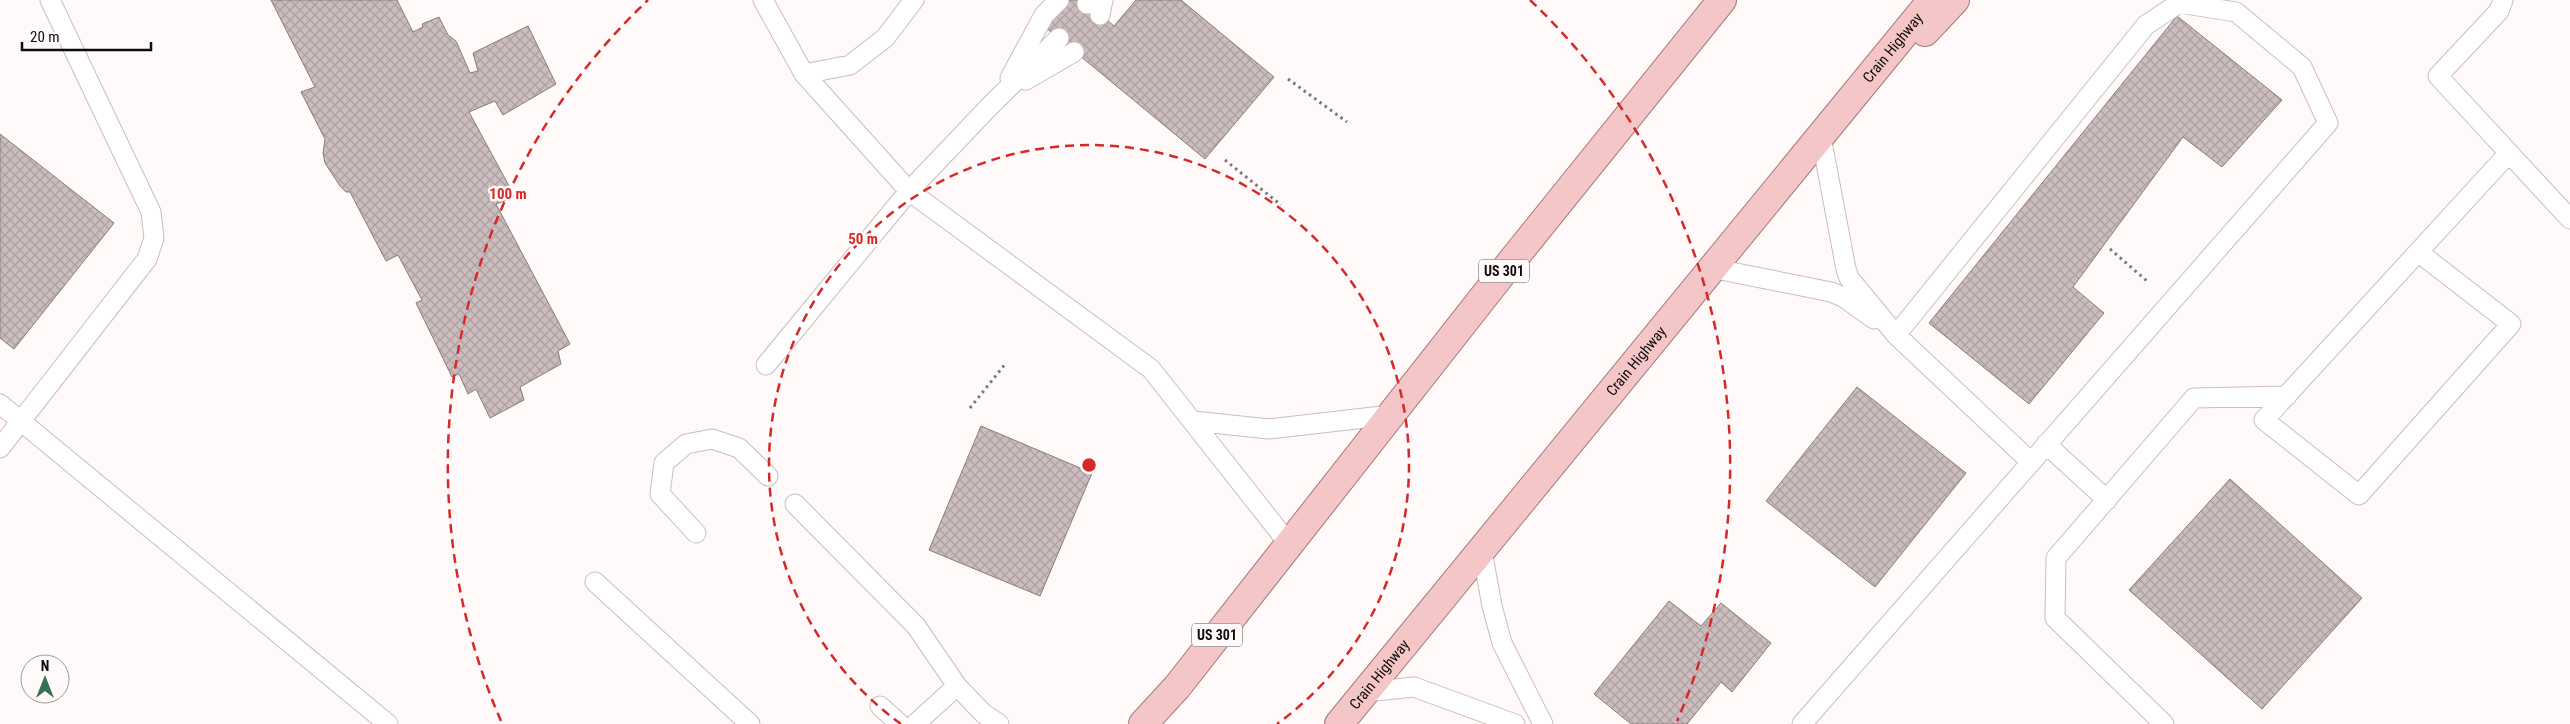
<svg xmlns="http://www.w3.org/2000/svg" width="2570" height="724" viewBox="0 0 2570 724" font-family="'Roboto Condensed',sans-serif">
	<style>
		.building { fill: url(#building-cross-hatch); stroke: #897c7d }
		.lines { fill: none; stroke-linecap: round; stroke-linejoin: round }
		.service-casing { stroke: #cbbdbe; stroke-width: 21 }
		.trunk-casing { stroke: #a37a7d; stroke-width: 30 }
		.path { stroke: #7b7676; stroke-width: 3; stroke-dasharray: 2.5 4; stroke-linecap: butt }
		.service { stroke: #fff; stroke-width: 19 }
		.trunk { stroke: #f4c6c8; stroke-width: 28 }
		.ring { fill: none; stroke: #d62828; stroke-width: 2.5; stroke-dasharray: 9 6 }
		.labels { text-anchor: middle; stroke-width: 5; stroke-linejoin: round; paint-order: stroke }
		.shield { fill: #fff9f9; stroke: #575252; stroke-width: 1 }
		.shield-label { font-size: 14px; font-weight: bold; fill: #0f0a0b }
		.street-label { font-size: 15px; fill: #0f0a0b; stroke: #fff9f9 }
		.centre { fill: #d62828; stroke: #fff9f9; stroke-width: 2.5 }
		.ring-label { font-size: 15px; text-anchor: middle; font-weight: bold; fill: #d62828; stroke: #fff9f9; stroke-width: 5; stroke-linejoin: round; paint-order: stroke }
	</style>
	<defs>
		<pattern id="building-cross-hatch" width="8" height="8" patternUnits="userSpaceOnUse" patternTransform="scale(1.25)"><rect width="8" height="8" fill="#cbbcbd"/><path d="M0 0l8 8M0 8l8-8" fill="none" stroke="#ada0a1"/></pattern>
	</defs>
	<rect width="100%" height="100%" fill="#fff9f9"/>
	<path class="building" d="M271 0H397L413 32 423 27 422 24 439 17 448 35 456 41 470 73 478 71 473 53 528 26 556 84 503 115 495 101 469 112 515 197 496 204 570 344 558 351 561 364 520 387 524 400 490 418 476 389 468 394 459 374 452 377 416 303 422 300 398 255 386 261 350 192H346L340 186 325 163 323 153 325 139 301 92 315 87Z
		M1067 0H1083L1114 26 1136 0H1181L1274 77 1205 159 1045 27Z
		M2177 16 2282 100 2222 167 2183 137 2073 287 2104 313 2029 404 1929 323Z
		M0 134 114 223 14 349 0 338Z
		M1857 387 1966 473 1875 587 1766 501Z
		M981 426 1092 473 1040 596 929 550Z
		M2230 479 2362 598 2262 709 2129 590Z
		M1669 601 1701 626 1721 603 1771 643 1732 692 1721 682 1687 724H1631L1594 694Z"/>
	<g class="lines">
		<g class="service-casing">
			<path id="service" d="M763 0 804 74 909 191 1151 369 1289 544
				M2503 0 2499 11 2438 76 2570 219
				M1087 4 1089 0
				M1100 15 1103 0
				M804 74 850 65 885 38 914 0
				M1010 78 1044 15 1059 0
				M1026 80 1074 52
				M1822 142 1846 269 1849 278 1896 335 2031 462
				M2418 252 2511 324 2359 495 2264 420 2508 154
				M1711 268 1831 292 1843 297 1874 319
				M766 365 909 191 989 107 1059 38
				M0 404 388 724
				M1193 421 1269 429 1391 415
				M2046 444 2107 500
				M0 448 147 259 154 238 151 212 50 0
				M795 504 916 626 957 686 984 714 999 724
				M696 533 660 494 664 463 686 444 712 439 739 448 768 476
				M1482 551 1492 606 1502 643 1543 724
				M595 582 750 724
				M1366 692 1414 687 1515 724
				M880 706 900 724
				M915 724 957 686
				M1802 724 2328 123 2302 67 2236 12 2179 3 2146 25 1896 335
				M2164 724 2055 618 2056 558 2194 398 2287 396"/>
		</g>
		<g class="trunk-casing">
			<g id="trunk">
				<path d="M1925 32 1955 0"/>
				<path d="M1143 724 1177 687 1515 257 1722 0"/>
				<path id="s1" d="M1339 724 1932 0"/>
			</g>
		</g>
		<path class="path" d="M1288 79 1347 122
			M1225 160 1281 205
			M2110 249 2147 281
			M970 408 1006 363"/>
		<use href="#service" class="service"/>
		<use href="#trunk" class="trunk"/>
	</g>
	<g class="ring">
		<path d="M901 724A320 320 0 1 1 1277 724"/>
		<path d="M501 721A641 641 0 0 1 648 0M1530 0A641 641 0 0 1 1677 721"/>
	</g>
	<g class="labels">
		<g class="shield">
			<rect x="1479" y="259.5" width="50" height="23" rx="4"/>
			<rect x="1192" y="623.5" width="50" height="23" rx="4"/>
		</g>
		<g class="shield-label">
			<text x="1504" y="276">US 301</text>
			<text x="1217" y="640">US 301</text>
		</g>
		<g class="street-label">
			<text dy="5" stroke="none"><textPath href="#s1" startOffset="874">Crain Highway</textPath></text>
			<text dy="5" stroke="none"><textPath href="#s1" startOffset="469">Crain Highway</textPath></text>
			<text dy="5" stroke="none"><textPath href="#s1" startOffset="64">Crain Highway</textPath></text>
		</g>
	</g>
	<circle cx="1089" cy="465" r="8" class="centre"/>
	<g class="ring-label">
		<text x="508" y="199">100 m</text>
		<text x="863" y="244">50 m</text>
	</g>
	<g transform="translate(45 679)"><circle r="24" fill="#fff9f9" stroke="#9f999a"/>
	<path d="M0-4L9 19L0 12L-9 19Z" fill="#366f57"/>
	<text y="-8" font-size="14" font-weight="bold" text-anchor="middle" fill="#0f0a0b">N</text>
	</g>
	<path d="M22 42v8h129v-8" fill="none" stroke="#0f0a0b" stroke-width="2.5"/>
	<text x="30" y="42" font-size="15" fill="#0f0a0b" stroke="#fff9f9" stroke-width="4" paint-order="stroke">20 m</text>
</svg>
